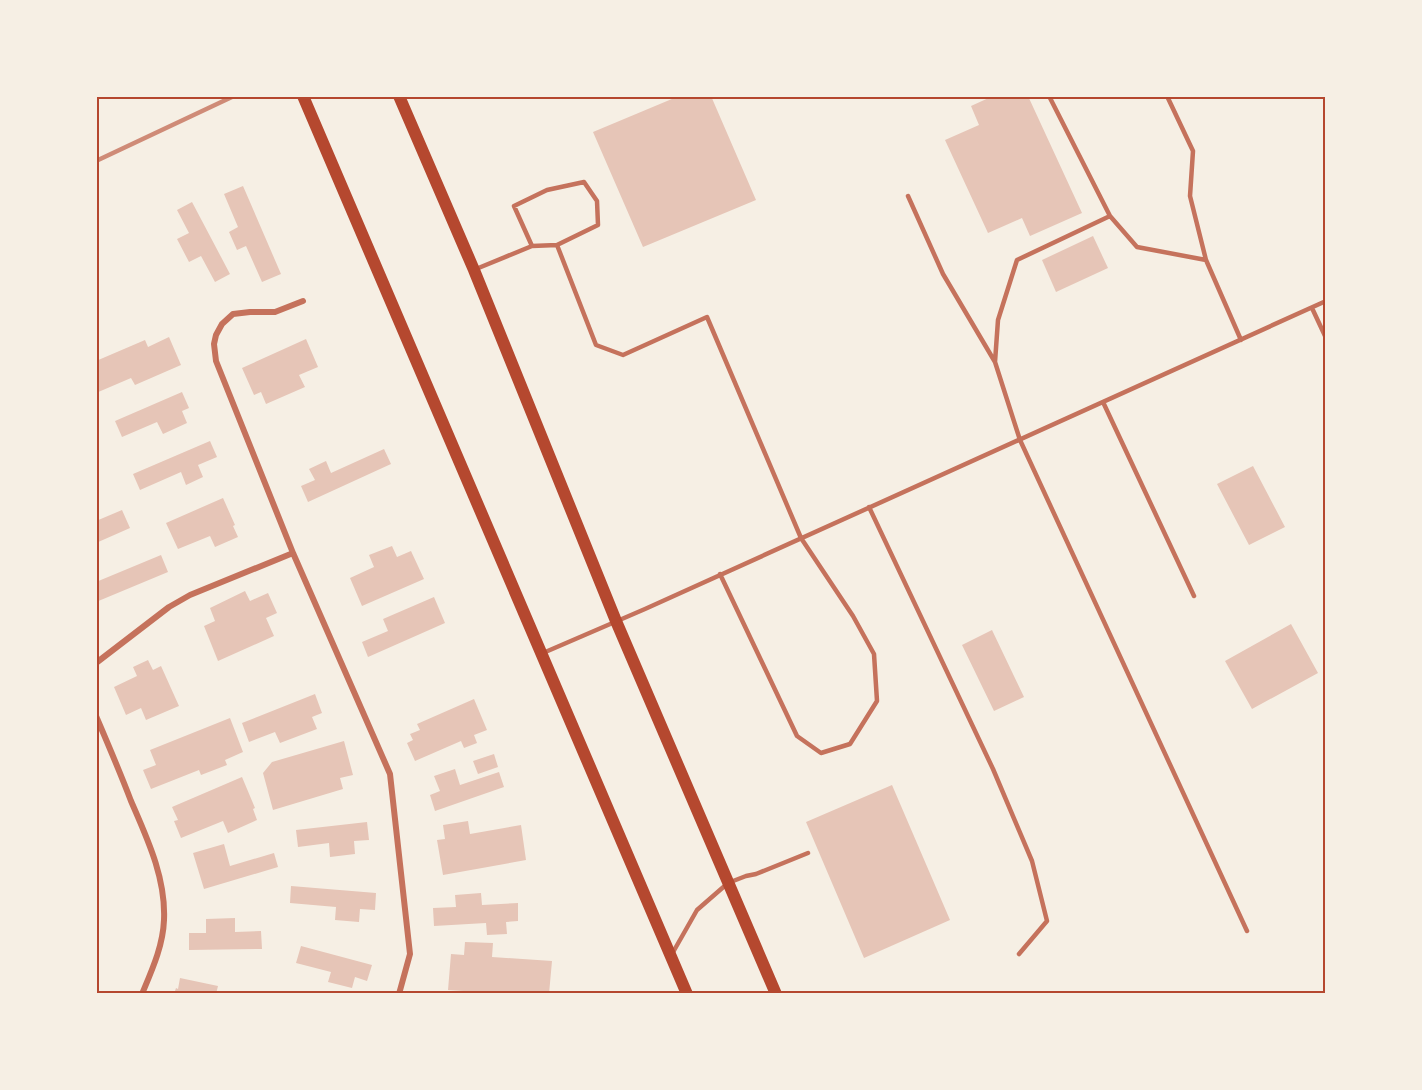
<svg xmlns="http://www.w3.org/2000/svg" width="1422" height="1090" viewBox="0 0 1422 1090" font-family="'Titillium Web',sans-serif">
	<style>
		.building { fill: #e6c5b7 }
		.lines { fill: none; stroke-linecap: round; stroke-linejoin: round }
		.service { stroke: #c5725c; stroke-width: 4.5 }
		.minor { stroke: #c5725c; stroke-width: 6 }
		.secondary { stroke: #b5482f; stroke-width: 12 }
		.rail { stroke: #cf8b77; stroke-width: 4.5 }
		.neatline { fill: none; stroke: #b5482f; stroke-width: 2 }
	</style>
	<rect width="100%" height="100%" fill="#f6efe4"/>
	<path class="building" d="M679 96H711L756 200 643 247 593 132Z
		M993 96H1028L1082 213 1030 236 1022 218 988 233 945 140 979 125 971 106Z
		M243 186 281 274 262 282 246 246 237 250 229 232 238 227 224 194Z
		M192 202 230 274 215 282 201 256 189 262 177 239 189 233 177 210Z
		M1093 236 1108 268 1056 292 1042 260Z
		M169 337 181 365 135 385 131 378 96 393V361L145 340 148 347Z
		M306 339 318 367 299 375 305 387 266 404 261 392 254 395 242 368Z
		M182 392 189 408 182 411 187 423 163 434 157 422 122 437 115 421Z
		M210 441 217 457 198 465 203 477 186 485 181 472 140 490 133 474Z
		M384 449 391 464 308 502 301 486 315 480 309 469 326 461 331 473Z
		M1253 466 1285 527 1249 545 1217 484Z
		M223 498 235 525 233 526 238 537 215 547 210 536 178 549 166 523Z
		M122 510 130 528 96 543V521Z
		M392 546 397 557 411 551 424 579 362 606 350 578 374 567 369 555Z
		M161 555 168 572 96 602V582Z
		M245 591 250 601 268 593 277 613 266 618 274 636 218 661 204 626 215 621 210 608Z
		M434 597 445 623 368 657 362 642 388 631 383 619Z
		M1291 624 1318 673 1252 709 1225 661Z
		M992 630 1024 697 994 711 962 645Z
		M148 660 153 670 161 666 179 706 146 720 141 708 126 715 114 687 137 676 133 667Z
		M315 694 322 713 312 717 317 729 280 743 275 732 249 742 242 723Z
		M474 699 487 730 474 735 477 743 464 748 461 741 415 761 407 743 413 740 410 734 420 730 417 724Z
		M230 718 243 752 225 760 227 765 201 775 199 770 151 789 143 770 156 765 150 750Z
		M344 741 353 775 340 778 343 789 273 810 263 773 272 762Z
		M494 754 498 767 478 774 473 761Z
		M455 769 460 785 499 772 504 787 435 811 430 795 440 791 434 776Z
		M242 777 255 808 253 809 257 820 228 833 223 821 181 838 174 821 178 820 172 807Z
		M892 785 950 920 864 958 806 822Z
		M468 821 470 834 521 825 526 860 443 875 437 840 445 839 443 825Z
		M367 822 369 840 354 841 355 854 330 857 329 843 298 847 296 830Z
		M224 844 230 866 274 853 278 867 204 889 193 853Z
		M291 886 376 893 375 910 360 909 359 922 335 920 336 907 290 903Z
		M481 893 482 905 518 903V921L506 922 507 934 487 935 486 923 434 926 433 908 456 907 455 895Z
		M235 918V932L261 931 262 949 189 950V933H206V919Z
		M465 942 493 943 492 957 552 961 549 994H509L448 990 451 954 464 955Z
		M301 946 372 965 367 981 355 977 352 988 328 982 331 972 296 963Z
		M180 978 218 986 216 994H174L176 988 178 989Z"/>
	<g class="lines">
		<path class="service" d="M1049 96 1110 216
			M1167 96 1193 151 1190 196 1206 260 1241 340
			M908 196 943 274 995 362
			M532 246 557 245
			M1206 260 1137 247 1110 216 1017 260 998 320 995 362 1020 440 1247 931
			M476 269 532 246 514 206 547 190 584 182 597 201 598 225 557 245 596 345 623 355 707 317 801 538 853 616 874 654 877 701 850 744 821 753 797 736 720 574
			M1312 308 1326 338
			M1103 402 1194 596
			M869 507 993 769 1032 861 1047 921 1019 954
			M543 653 645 609 1326 301
			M672 954 697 910 728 883 746 876 756 874 808 853"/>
		<path class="minor" d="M303 301 275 312H250L233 314 222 324 216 335 214 344 216 361 293 553 390 774 410 954 399 994
			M96 663 169 607 190 595 293 553
			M96 716C108 744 120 772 131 801 147 838 166 878 164 920 163 946 152 970 142 994"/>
		<path class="secondary" d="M303 96 687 994
			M399 96 474 270 616 621 776 994"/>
		<path class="rail" d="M96 161 234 96"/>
	</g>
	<rect width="1422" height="1090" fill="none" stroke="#f6efe4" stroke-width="195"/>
	<rect x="98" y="98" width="1226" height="894" class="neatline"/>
</svg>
